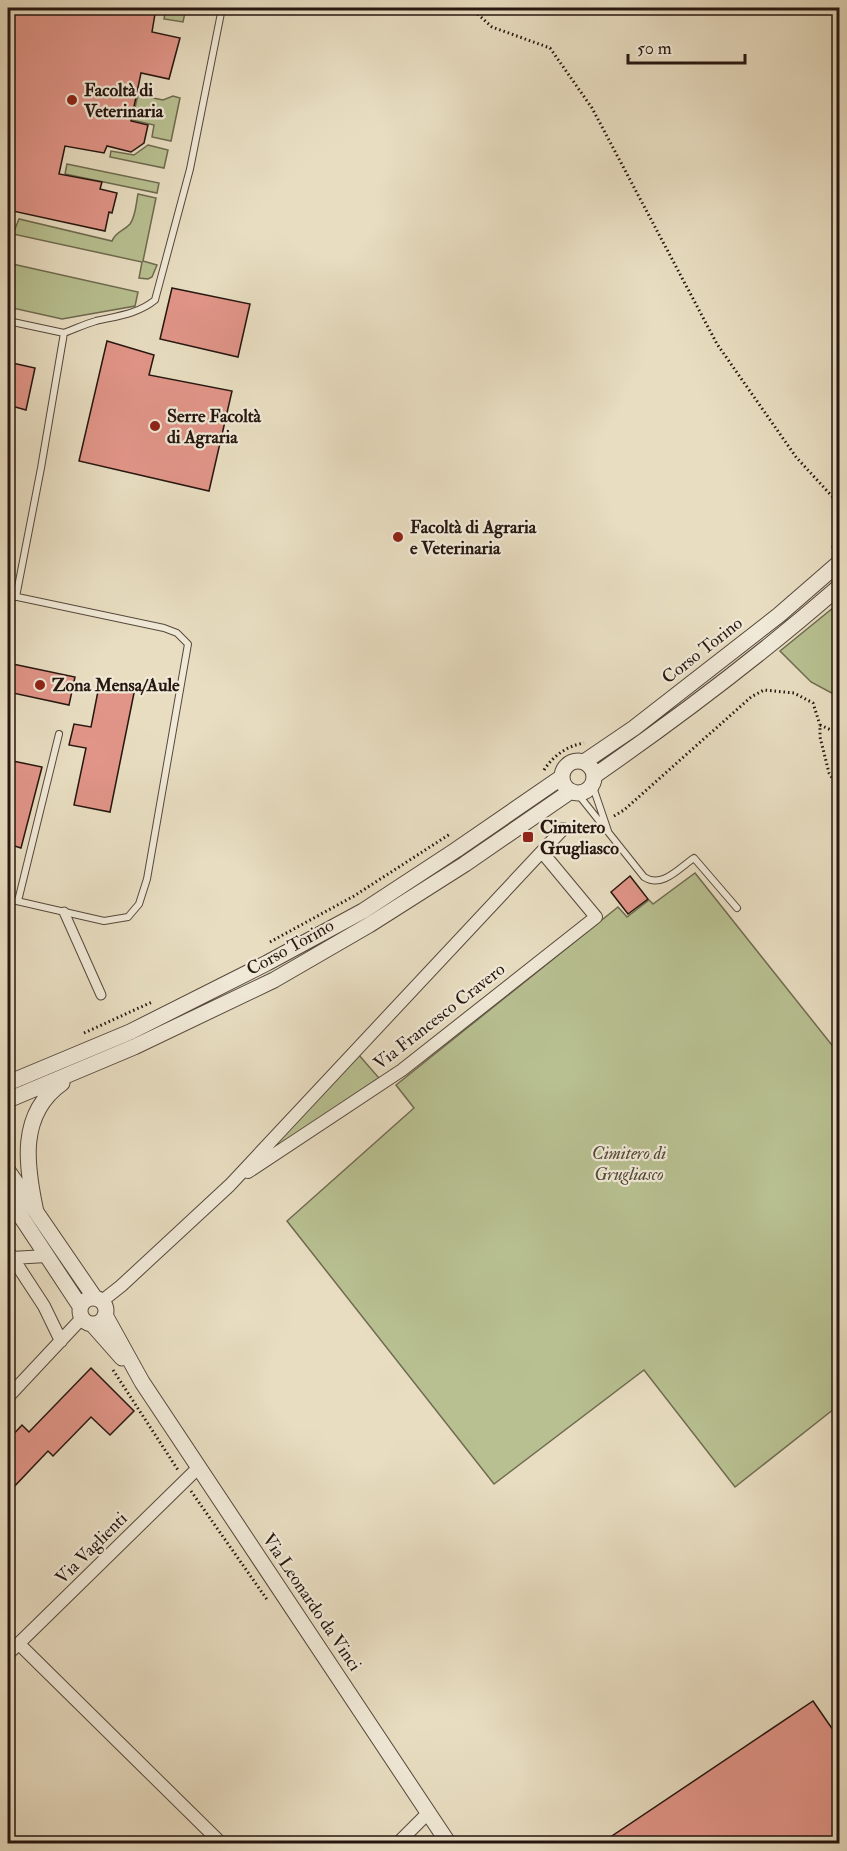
<svg xmlns="http://www.w3.org/2000/svg" width="847" height="1851" viewBox="0 0 847 1851" font-family="'IM FELL Double Pica',serif">
	<style>
		.green { fill: #b8c091; stroke: #6f6b50; stroke-width: 1.5 }
		.building { fill: #e19588; stroke: #261610; stroke-width: 1.5 }
		.lines { fill: none; stroke-linecap: round; stroke-linejoin: round }
		.service-casing { stroke: #56483c; stroke-width: 8 }
		.pedestrian-casing { stroke: #56483c; stroke-width: 11 }
		.minor-casing { stroke: #56483c; stroke-width: 14 }
		.tertiary-casing { stroke: #56483c; stroke-width: 17 }
		.path { stroke: #261610; stroke-width: 3; stroke-dasharray: 1.5 3; stroke-linecap: butt }
		.service { stroke: #f0e9d7; stroke-width: 6 }
		.pedestrian { stroke: #f0e9d7; stroke-width: 9 }
		.minor { stroke: #f0e9d7; stroke-width: 12 }
		.tertiary { stroke: #f0e9d7; stroke-width: 15 }
		.poi-dot { fill: #8f2418; stroke: #f0e9d7; stroke-width: 2 }
		.labels { text-anchor: middle; stroke-width: 4.5; stroke-linejoin: round; paint-order: stroke }
		.poi-label { font-size: 18px; font-weight: bold; fill: #261610; stroke: #f0e9d7; text-anchor: start }
		.street-label { font-size: 18px; fill: #261610; stroke: #f0e9d7 }
		.park-label { font-size: 18px; font-style: italic; fill: #524937; stroke: #f0e9d7 }
	</style>
	<rect width="100%" height="100%" fill="#e8ddc1"/>
	<filter id="stains"><feTurbulence type="fractalNoise" baseFrequency=".00333" numOctaves="4"/><feColorMatrix values="0 0 0 0 .2 0 0 0 0 .09 0 0 0 0 .02 0 0 0 .5 -.17"/></filter>
	<radialGradient id="worn" r=".72"><stop offset=".6" stop-color="#630" stop-opacity="0"/><stop offset="1" stop-color="#630" stop-opacity=".3"/></radialGradient>
	<path class="green" d="M166 8H186L183 22 164 19Z
		M138 95 163 100 173 96 180 98 171 141 152 137 154 125 132 120Z
		M148 145 168 150 164 168 110 157 111 151 134 155Z
		M67 164 159 183 157 193 65 174Z
		M138 194 156 198 143 261 157 265 152 277 148 279 139 278 142 262 13 234 19 219 112 241C116 231 124 231 130 224 136 216 136 203 138 194Z
		M8 263 138 292 135 306 62 319 8 307Z
		M839 603V697L811 682 780 651Z
		M695 873 839 1054V1131L834 1136 840 1143 839 1405 735 1487 644 1370 494 1484 287 1221 414 1108 396 1085 618 907 627 917 649 900 653 904Z
		M358 1054 379 1078 283 1144H279L277 1142Z"/>
	<path class="building" d="M15 8H156L152 32 180 38 169 79 141 73 131 121 148 125 144 143 131 152 107 146 104 153 65 146 59 174 102 182 100 189 117 193 112 213 109 212 105 231 8 210V40Z
		M172 288 250 304 238 357 160 339Z
		M107 341 154 355 149 375 232 391 209 491 79 461Z
		M8 362 35 368 26 410 8 405Z
		M8 663 75 677 69 705 8 692Z
		M99 686 134 693 110 812 74 805 86 748 69 745 74 724 91 727Z
		M8 760 42 767 21 848 8 844Z
		M630 876 648 899 628 914 611 892Z
		M91 1368 134 1411 110 1435 91 1417 53 1456 48 1451 8 1493V1440L22 1425 29 1432Z
		M813 1701 840 1740V1844H600Z"/>
	<g class="lines">
		<g class="service-casing">
			<path id="service" d="M8 321 64 333 41 468 16 597
				M64 333C75 329 85 324 96 321 117 316 138 314 155 300L190 169 222 8
				M8 595 164 628 177 633 188 644 147 879 139 904 128 917 104 921 8 899
				M592 784 608 831
				M577 793 644 877C662 889 679 868 694 858L737 908
				M18 901 59 734"/>
		</g>
		<g class="pedestrian-casing">
			<path id="pedestrian" d="M64 912 101 995"/>
		</g>
		<g class="minor-casing">
			<path id="minor" d="M248 1172 402 1070 596 917 542 852
				M8 1251 44 1306 61 1341
				M12 1258 46 1256
				M102 1301 121 1286 230 1185 563 829
				M8 1397 82 1318
				M19 1644 222 1844
				M8 1654 199 1467
				M397 1844 429 1812"/>
		</g>
		<g class="tertiary-casing">
			<path id="tertiary" d="M562 777a16 16 0 1 1 32 0a16 16 0 1 1-32 0Z
				M584 762 634 728 779 615 840 562
				M594 776C679 717 762 654 840 586
				M8 1083 130 1032 267 963 363 911 456 850 562 777
				M8 1100 134 1047 274 980 369 925 465 864 571 791
				M8 1171 95 1298
				M8 1197 80 1306
				M36 1212C26 1166 18 1114 62 1083
				M80 1311a13 13 0 1 1 26 0a13 13 0 1 1-26 0Z
				M105 1315 142 1382 449 1844
				M92 1324 122 1358"/>
		</g>
		<path class="path" d="M471 8 492 27 550 48 592 108 717 344 796 457 840 505
			M832 548 840 541
			M820 725 840 734
			M544 770C554 755 567 746 584 743
			M614 816 624 810 751 697 764 690 794 693 813 703 820 725V737L829 773 840 790
			M270 942 354 896 450 834
			M84 1033 152 1002
			M8 1152 10 1150 9 1134 14 1113
			M113 1370 178 1470
			M191 1491 268 1601"/>
		<use href="#service" class="service"/>
		<use href="#pedestrian" class="pedestrian"/>
		<use href="#minor" class="minor"/>
		<use href="#tertiary" class="tertiary"/>
	</g>
	<g class="poi-dot">
		<circle cx="72" cy="100" r="6"/>
		<circle cx="155" cy="426" r="6"/>
		<circle cx="398" cy="537" r="6"/>
		<circle cx="40" cy="685" r="6"/>
		<rect x="522" y="831" width="12" height="12" rx="3"/>
	</g>
	<g class="labels">
		<g class="poi-label">
			<text x="84" y="96">Facoltà di<tspan x="84" dy="21">Veterinaria</tspan></text>
			<text x="167" y="422">Serre Facoltà<tspan x="167" dy="21">di Agraria</tspan></text>
			<text x="410" y="533">Facoltà di Agraria<tspan x="410" dy="21">e Veterinaria</tspan></text>
			<text x="52" y="691">Zona Mensa/Aule</text>
			<text x="540" y="833">Cimitero<tspan x="540" dy="21">Grugliasco</tspan></text>
		</g>
		<g class="street-label">
			<text transform="translate(702 650) rotate(-38)" y="6">Corso Torino</text>
			<text transform="translate(290 947) rotate(-29)" y="6">Corso Torino</text>
			<text transform="translate(439 1016) rotate(-38)" y="6">Via Francesco Cravero</text>
			<text transform="translate(91 1548) rotate(-45)" y="6">Via Vaglienti</text>
			<text transform="translate(312 1602) rotate(56)" y="6">Via Leonardo da Vinci</text>
		</g>
		<g class="park-label">
			<text x="629" y="1159">Cimitero di<tspan x="629" dy="21">Grugliasco</tspan></text>
		</g>
	</g>
	<rect width="847" height="1851" fill="none" stroke="#e8ddc1" stroke-width="30"/>
	<rect x="9" y="9" width="829" height="1833" fill="none" stroke="#261610" stroke-width="3"/>
	<rect x="15" y="15" width="817" height="1821" fill="none" stroke="#261610" stroke-width="1.5"/>
	<path d="M628 54v9h117v-9" fill="none" stroke="#261610" stroke-width="3"/>
	<text x="637" y="54" font-size="18" fill="#261610" stroke="#f0e9d7" stroke-width="4.5" paint-order="stroke">50 m</text>
	<rect width="100%" height="100%" filter="url(#stains)"/>
	<rect width="100%" height="100%" fill="url(#worn)"/>
</svg>
